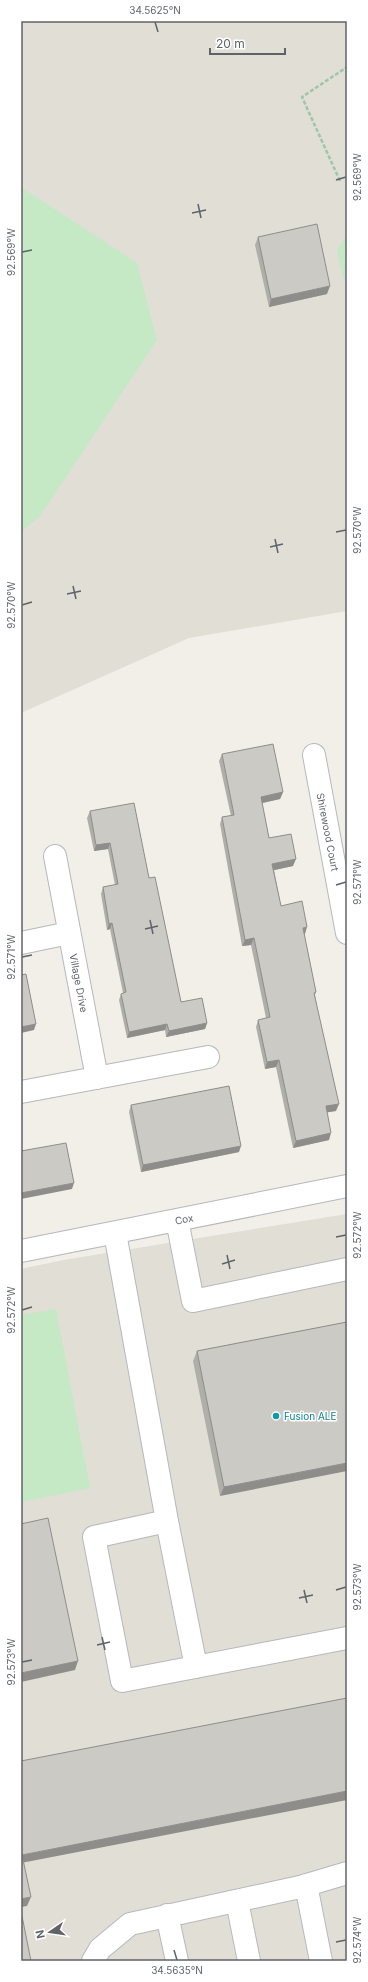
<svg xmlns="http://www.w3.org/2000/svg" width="368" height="1982" viewBox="0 0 368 1982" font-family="Inter,sans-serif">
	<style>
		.education { fill: #e1ded6 }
		.green { fill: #c5e8c5 }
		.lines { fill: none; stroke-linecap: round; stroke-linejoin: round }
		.minor-casing { stroke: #b5b8bc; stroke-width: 24 }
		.path { stroke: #9cc7a9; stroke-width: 2.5; stroke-dasharray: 4 2; stroke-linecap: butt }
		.minor { stroke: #fff; stroke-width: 22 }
		.wall { fill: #afaea9 }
		.shaded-wall { fill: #8f8d8a }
		.building { fill: #cccac5; stroke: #8f8d8a }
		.ticks { fill: none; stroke: #5f6368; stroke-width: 1.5 }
		.culture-dot { fill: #0f9aa8; stroke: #fff; stroke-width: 1.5 }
		.labels { text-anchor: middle; stroke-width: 3; stroke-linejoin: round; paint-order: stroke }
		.street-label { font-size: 10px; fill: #5f6368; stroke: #fff }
		.culture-label { font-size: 10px; fill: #0d838f; stroke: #fff; text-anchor: start }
		.neatline { fill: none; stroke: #5f6368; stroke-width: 1.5 }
		.ticks-label { font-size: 10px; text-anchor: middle; fill: #5f6368 }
	</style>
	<rect width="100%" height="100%" fill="#f1efe8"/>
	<path class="education" d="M21 21H347V611L189 638 21 713Z
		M347 1214V1961H21V1269L63 1260Z"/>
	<path class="green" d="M21 187 137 263 157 340 40 516 21 532Z
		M347 235V281L343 278 337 250Z
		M56 1309 90 1488 21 1502V1315Z"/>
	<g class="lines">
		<g class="minor-casing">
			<path id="minor" d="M314 755 347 933
				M55 856 97 1078
				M21 943 69 933
				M21 1092 208 1057
				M177 1220 193 1301 347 1269
				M115 1233 167 1521 94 1537 122 1681 347 1638
				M21 1251 347 1186
				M167 1521 196 1667
				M306 1885 321 1961
				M237 1901 249 1961
				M167 1915 177 1961
				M93 1961 100 1949 130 1924 300 1887 347 1873"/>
		</g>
		<path class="path" d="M340 181 302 97 347 67"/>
		<use href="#minor" class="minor"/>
	</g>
	<path class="wall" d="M258 237 327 294 269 307 255 245Z
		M222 754 283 792 280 799 262 803 269 838 293 866 274 870 281 906 305 934H304L316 992 315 995 336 1111 327 1112 329 1140 293 1148 276 1067 265 1069 256 1027 258 1020 266 1018 251 945 242 946 220 824 222 817 231 816 219 761Z
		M90 811 149 878 181 1002 207 1023 205 1029 166 1037 165 1030 127 1038 119 1000 121 994 123 993 110 929 107 930 101 894 103 887 115 885 108 849 94 851 87 818Z
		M131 1105 239 1152 141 1172 129 1112Z
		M347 1322 220 1496 193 1361 197 1351Z"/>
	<path class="shaded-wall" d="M330 286 327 294 269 307 271 299Z
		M283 792 280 799 258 804 261 797Z
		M110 843 108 849 94 851 96 845Z
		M296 859 293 866 270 871 272 864Z
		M112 923 110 929 107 930 109 924Z
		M307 927 305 934 300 935 303 928Z
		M254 938 251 945 242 946 245 940Z
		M207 1023 205 1029 166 1037 169 1031Z
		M36 1024 34 1030 21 1033V1027Z
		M167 1024 165 1030 127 1038 129 1032Z
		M279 1060 276 1067 265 1069 267 1062Z
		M339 1104 336 1111 323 1113 326 1106Z
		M331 1133 329 1140 293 1148 296 1141Z
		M241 1146 239 1152 141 1172 143 1165Z
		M74 1183 72 1189 21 1199V1193Z
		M347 1463V1471L220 1496 224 1487Z
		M78 1661 75 1670 21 1682V1673Z
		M347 1791V1800L21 1863 22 1855Z
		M31 1897 27 1906 21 1907V1899Z"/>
	<path class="building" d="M317 224 330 286 271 299 258 237Z
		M273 744 283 792 261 797 269 838 291 834 296 859 272 864 281 906 302 901 307 927 303 928 316 992 314 993 339 1104 326 1106 331 1133 296 1141 279 1060 267 1062 258 1020 270 1017 254 938 245 940 222 817 234 815 222 754Z
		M134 803 149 878 155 877 181 1002 202 998 207 1023 169 1031 167 1024 129 1032 121 994 126 992 112 923 109 924 103 887 118 884 110 843 96 845 90 811Z
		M26 974 36 1024 21 1027V975Z
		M229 1086 241 1146 143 1165 131 1105Z
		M66 1143 74 1183 21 1193V1151Z
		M347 1322V1463L224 1487 197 1351Z
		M48 1518 78 1661 21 1673V1524Z
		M347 1698V1791L22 1855 31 1897 21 1899V1761Z
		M21 1911 31 1961H21Z"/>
	<path class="ticks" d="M155 22 158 32M336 180 346 177M198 204 201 218M192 213 206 210M22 252 32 250M336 532 346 530M275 539 278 553M270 547 283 544M73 586 76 599M67 594 81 591M22 605 32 602M336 885 346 882M150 920 153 934M145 929 158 926M22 957 32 955M336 1237 346 1235M227 1255 230 1269M222 1264 235 1260M22 1310 32 1307M304 1590 307 1603M336 1590 346 1587M299 1598 313 1595M102 1637 105 1650M97 1645 110 1642M22 1662 32 1660M336 1942 346 1940M174 1950 177 1960"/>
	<circle class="culture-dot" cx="276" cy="1416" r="4"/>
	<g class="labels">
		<g class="street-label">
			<text transform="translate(328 832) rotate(79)" y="4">Shirewood Court</text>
			<text transform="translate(79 983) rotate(79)" y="4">Village Drive</text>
			<text transform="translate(184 1219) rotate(-11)" y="4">Cox</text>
		</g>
		<g class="culture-label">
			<text x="284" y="1420">Fusion ALE</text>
		</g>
	</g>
	<rect width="368" height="1982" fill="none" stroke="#ffffff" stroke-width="44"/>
	<g transform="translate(50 1932) rotate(257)" stroke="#ffffff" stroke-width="3" paint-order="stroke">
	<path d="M0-3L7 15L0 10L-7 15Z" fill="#5f6368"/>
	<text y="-6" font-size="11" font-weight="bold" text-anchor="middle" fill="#5f6368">N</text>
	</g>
	<path d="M210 48v6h75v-6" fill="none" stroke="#5f6368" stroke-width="2"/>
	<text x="216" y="48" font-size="12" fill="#5f6368" stroke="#ffffff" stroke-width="3" paint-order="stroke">20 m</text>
	<rect x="22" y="22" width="324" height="1938" class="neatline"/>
	<g class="ticks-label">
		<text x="155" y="14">34.5625°N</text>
		<text transform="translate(357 177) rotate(-90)" y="4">92.569°W</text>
		<text transform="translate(11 252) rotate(-90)" y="4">92.569°W</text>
		<text transform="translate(357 530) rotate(-90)" y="4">92.570°W</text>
		<text transform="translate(11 605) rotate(-90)" y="4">92.570°W</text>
		<text transform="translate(357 882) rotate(-90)" y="4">92.571°W</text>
		<text transform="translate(11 957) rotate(-90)" y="4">92.571°W</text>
		<text transform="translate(357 1235) rotate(-90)" y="4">92.572°W</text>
		<text transform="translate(11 1310) rotate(-90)" y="4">92.572°W</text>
		<text transform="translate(357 1587) rotate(-90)" y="4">92.573°W</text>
		<text transform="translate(11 1662) rotate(-90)" y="4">92.573°W</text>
		<text transform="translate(357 1940) rotate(-90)" y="4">92.574°W</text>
		<text x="177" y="1974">34.5635°N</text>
	</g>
</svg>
